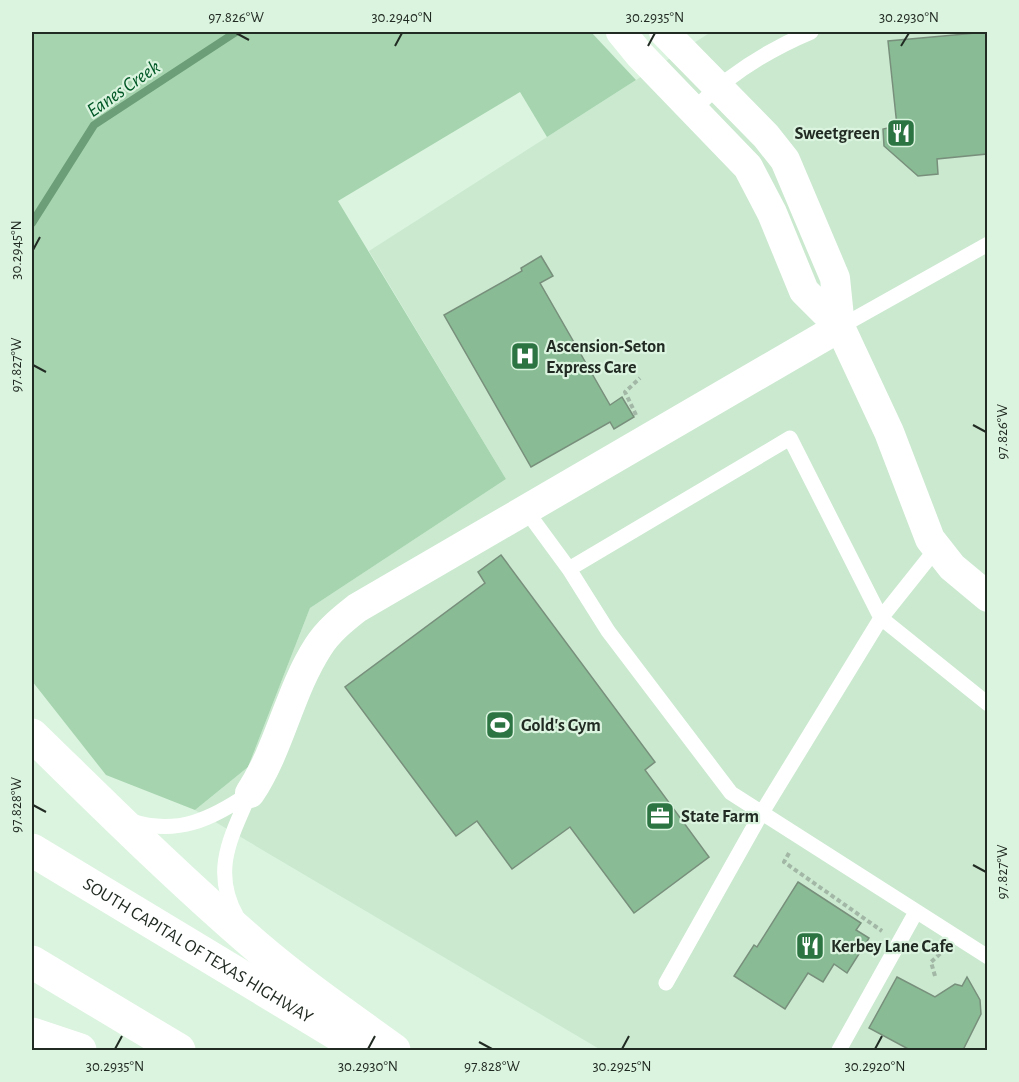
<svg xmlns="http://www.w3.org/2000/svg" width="1019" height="1082" viewBox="0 0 1019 1082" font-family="'Alegreya Sans',sans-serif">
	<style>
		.built { fill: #cae9cf }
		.green { fill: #a6d4af }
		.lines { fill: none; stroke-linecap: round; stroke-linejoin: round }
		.stream { stroke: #6c9f78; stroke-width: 8 }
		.building { fill: #89bc94; stroke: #788f7c; stroke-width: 1.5 }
		.path { stroke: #a3b7a6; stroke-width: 4; stroke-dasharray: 4.5 3; stroke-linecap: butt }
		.service { stroke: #fff; stroke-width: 15 }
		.minor { stroke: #fff; stroke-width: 30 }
		.trunk { stroke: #fff; stroke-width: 33 }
		.ticks { fill: none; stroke: #222b23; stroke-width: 2 }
		.labels { text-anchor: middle; stroke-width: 4.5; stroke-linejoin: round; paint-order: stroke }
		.poi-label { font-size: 18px; font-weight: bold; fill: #222b23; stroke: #dbf4df; text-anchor: start }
		.street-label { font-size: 18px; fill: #222b23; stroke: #dbf4df }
		.water-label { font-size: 20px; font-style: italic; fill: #005726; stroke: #dbf4df }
		.neatline { fill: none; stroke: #222b23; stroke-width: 2 }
		.ticks-label { font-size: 15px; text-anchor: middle; fill: #222b23 }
	</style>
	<rect width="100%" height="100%" fill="#dbf4df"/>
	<path class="built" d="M711 32H987V1050H601L195 810 248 767 310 608 506 479 369 251Z"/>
	<path class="green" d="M32 32H591L636 80 547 137 520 92 338 201 506 479 310 608 248 767 195 810 106 775 32 681Z"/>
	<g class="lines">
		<path class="stream" d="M32 223 94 125 236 32"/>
	</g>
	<path class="building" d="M987 32V154L937 159 938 174 918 176 884 146 883 129 897 126 888 41Z
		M541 256 553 276 540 283 610 405 622 397 634 417 614 429 610 422 531 467 444 315 522 271 521 268Z
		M501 555 655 762 645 770 709 857 634 913 570 827 512 869 477 821 456 836 345 687 485 583 478 572Z
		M798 882 861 923 856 930 869 938 847 973 834 964 823 982 808 973 785 1009 734 976 754 945 757 947Z
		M897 977 935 997 955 984 962 986 967 977 980 1000 981 1014 963 1050H910L869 1028Z"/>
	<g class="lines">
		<path class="path" d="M636 415 625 392 640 378
			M789 853 784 862 882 931
			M935 976 931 962 942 952"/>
		<path class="service" d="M693 110C726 77 768 50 811 32
			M840 327 988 244
			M525 509 569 569 608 631 731 793 988 957
			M569 569 790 438 881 618 988 704
			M131 821C177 836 212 819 250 793
			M237 917C211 871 231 837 250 793
			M666 983 761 814 881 618 936 549
			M839 1050 916 912"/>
		<path class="minor" d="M621 32 639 54 748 167 772 213 804 291 840 327 889 432 930 539 952 567 988 597
			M664 32 766 136 785 160 835 278 840 327
			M250 793C280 748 289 692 318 647 328 631 343 619 357 608L840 327"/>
		<g class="trunk">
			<path d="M32 735C105 806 177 878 255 945 299 983 347 1016 394 1050"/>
			<path id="s1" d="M32 850 352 1043"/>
			<path d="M32 962 179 1050"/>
			<path d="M32 1034 80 1050"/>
		</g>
	</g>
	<path class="ticks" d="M236 33 249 40M395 46 402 33M648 46 655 33M901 46 909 33M33 250 40 237M33 365 46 372M973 425 986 432M33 805 46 812M973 865 986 872M479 1042 492 1049M115 1049 122 1036M368 1049 375 1036M622 1049 629 1036M875 1049 882 1036"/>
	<defs>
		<g id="restaurant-square" transform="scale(1.5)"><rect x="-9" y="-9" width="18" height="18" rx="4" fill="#2c7542" stroke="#dbf4df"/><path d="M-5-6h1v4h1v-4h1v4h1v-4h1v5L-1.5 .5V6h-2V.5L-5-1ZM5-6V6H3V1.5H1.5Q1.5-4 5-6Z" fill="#fff"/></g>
		<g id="hospital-square" transform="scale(1.5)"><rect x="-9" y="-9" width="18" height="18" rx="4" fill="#2c7542" stroke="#dbf4df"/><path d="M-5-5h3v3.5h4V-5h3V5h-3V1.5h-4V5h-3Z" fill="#fff"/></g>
		<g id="stadium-square" transform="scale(1.5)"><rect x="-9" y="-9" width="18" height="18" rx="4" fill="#2c7542" stroke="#dbf4df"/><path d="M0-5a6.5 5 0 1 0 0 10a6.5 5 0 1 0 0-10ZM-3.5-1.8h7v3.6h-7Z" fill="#fff"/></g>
		<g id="office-square" transform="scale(1.5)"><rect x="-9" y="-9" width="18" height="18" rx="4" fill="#2c7542" stroke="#dbf4df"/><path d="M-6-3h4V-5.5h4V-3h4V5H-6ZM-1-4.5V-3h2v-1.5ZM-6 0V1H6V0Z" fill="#fff"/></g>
	</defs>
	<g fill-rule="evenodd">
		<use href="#restaurant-square" x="901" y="133"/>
		<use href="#hospital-square" x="525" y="356"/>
		<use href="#stadium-square" x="500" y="725"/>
		<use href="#office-square" x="660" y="816"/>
		<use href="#restaurant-square" x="810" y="946"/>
	</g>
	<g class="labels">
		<g class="poi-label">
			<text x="880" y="139" text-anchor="end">Sweetgreen</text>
			<text x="546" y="352">Ascension-Seton<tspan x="546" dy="21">Express Care</tspan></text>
			<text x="521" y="731">Gold's Gym</text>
			<text x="681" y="822">State Farm</text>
			<text x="831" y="952">Kerbey Lane Cafe</text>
		</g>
		<g class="street-label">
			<text dy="6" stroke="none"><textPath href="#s1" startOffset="194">SOUTH CAPITAL OF TEXAS HIGHWAY</textPath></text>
		</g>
		<g class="water-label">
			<text transform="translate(123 88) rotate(-35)" y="7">Eanes Creek</text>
		</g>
	</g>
	<rect width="1019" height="1082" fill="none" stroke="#dbf4df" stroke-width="66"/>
	<rect x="33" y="33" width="953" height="1016" class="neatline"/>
	<g class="ticks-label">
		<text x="236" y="22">97.826°W</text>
		<text x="402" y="22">30.2940°N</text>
		<text x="655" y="22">30.2935°N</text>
		<text x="909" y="22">30.2930°N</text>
		<text transform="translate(16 250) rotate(-90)" y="5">30.2945°N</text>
		<text transform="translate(16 365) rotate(-90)" y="5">97.827°W</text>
		<text transform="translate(1002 432) rotate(-90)" y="5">97.826°W</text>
		<text transform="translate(16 805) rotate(-90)" y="5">97.828°W</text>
		<text transform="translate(1002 872) rotate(-90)" y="5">97.827°W</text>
		<text x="115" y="1071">30.2935°N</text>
		<text x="368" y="1071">30.2930°N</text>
		<text x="492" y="1071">97.828°W</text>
		<text x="622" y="1071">30.2925°N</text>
		<text x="875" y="1071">30.2920°N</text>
	</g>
</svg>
